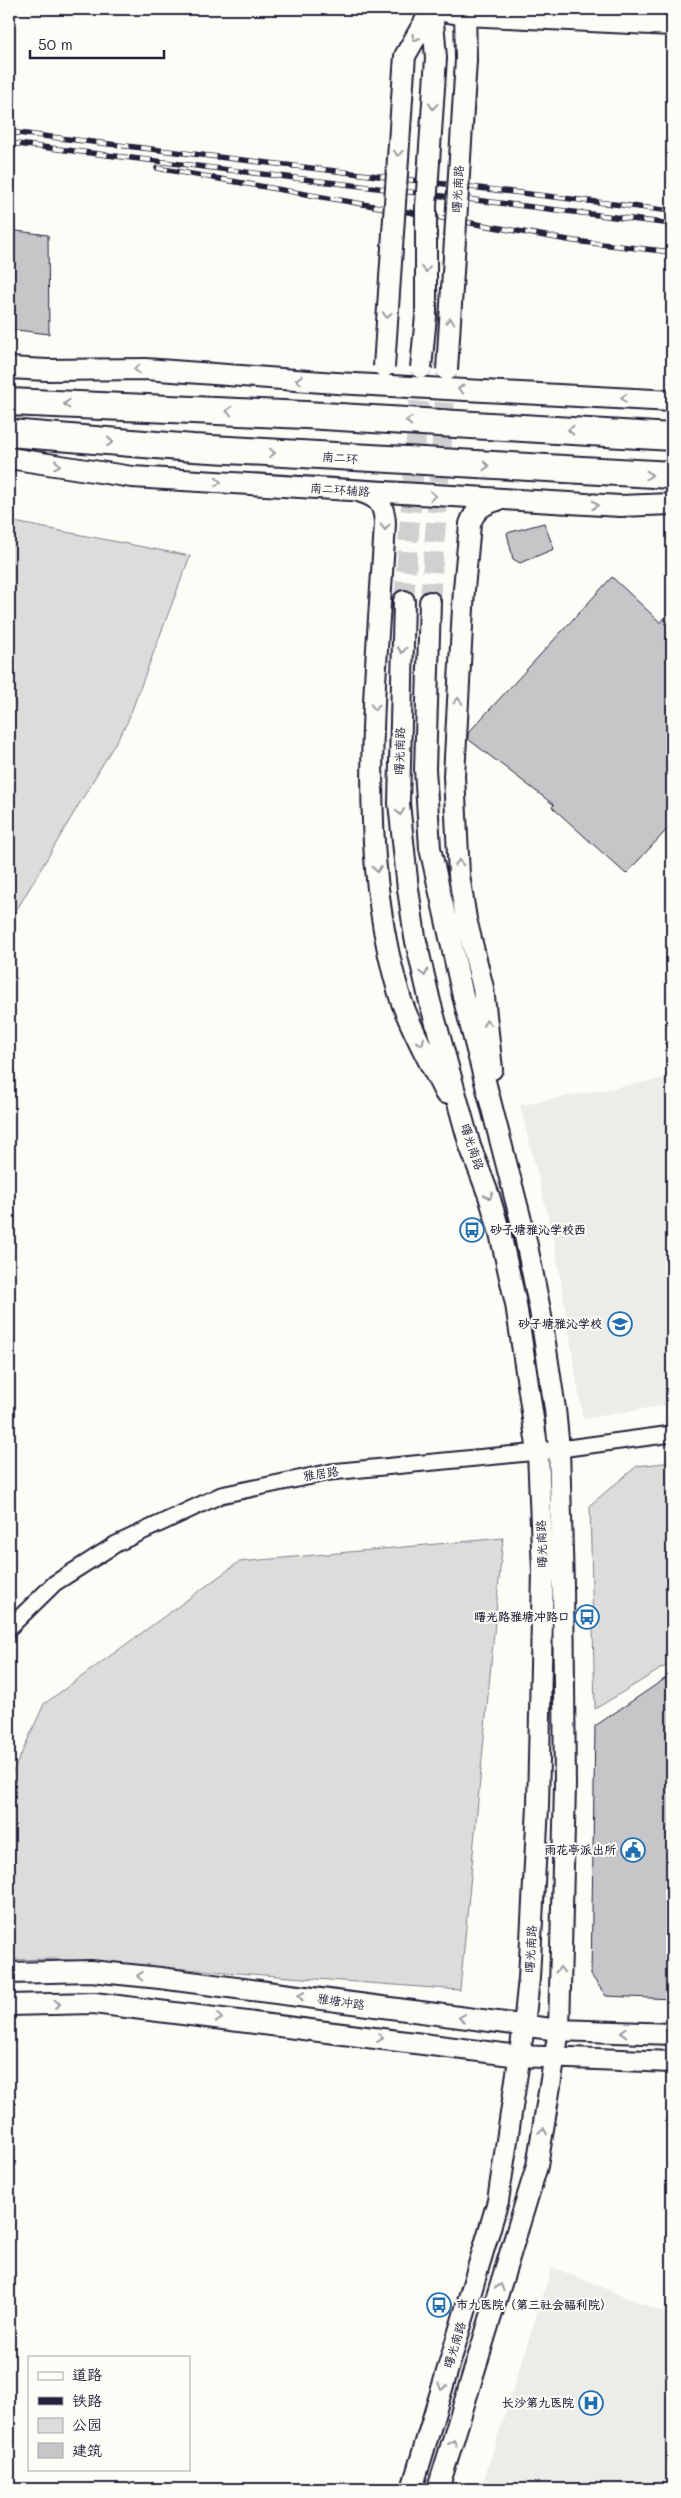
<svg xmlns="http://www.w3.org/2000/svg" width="681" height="2498" viewBox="0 0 681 2498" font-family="Mali,'LXGW WenKai TC',sans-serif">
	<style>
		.built { fill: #ecece9 }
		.green { fill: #dddcdb; stroke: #807f8b }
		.building { fill: #c6c6c8; stroke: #22223b }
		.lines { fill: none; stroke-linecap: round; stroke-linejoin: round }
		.secondary-tunnel { stroke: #d1d0d1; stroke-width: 20; stroke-dasharray: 20 10; stroke-linecap: butt }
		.street-casing { stroke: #22223b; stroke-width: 19 }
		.secondary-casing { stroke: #22223b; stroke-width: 24 }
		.primary-casing { stroke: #22223b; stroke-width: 26 }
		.highway-casing { stroke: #22223b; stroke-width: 30 }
		.street { stroke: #fdfcf7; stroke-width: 15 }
		.secondary { stroke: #fdfcf7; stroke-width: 20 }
		.primary { stroke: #fdfcf7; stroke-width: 22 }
		.highway { stroke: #fdfcf7; stroke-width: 26 }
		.rail-casing { stroke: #22223b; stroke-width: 5.5 }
		.rail { stroke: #fdfcf7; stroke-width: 4; stroke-dasharray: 11; stroke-linecap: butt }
		.secondary-bridge-casing { stroke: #22223b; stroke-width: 24; stroke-linecap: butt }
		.secondary-bridge { stroke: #fdfcf7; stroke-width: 20 }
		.oneway { stroke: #9a9aa2 }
		.labels { text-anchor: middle; stroke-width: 4; stroke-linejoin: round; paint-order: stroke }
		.street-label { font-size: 12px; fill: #22223b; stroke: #fdfcf7 }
		.poi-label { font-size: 12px; font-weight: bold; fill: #22223b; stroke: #fdfcf7; text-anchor: end }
	</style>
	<rect width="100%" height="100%" fill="#fdfcf7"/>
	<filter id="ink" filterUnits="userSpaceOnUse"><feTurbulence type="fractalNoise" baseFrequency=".02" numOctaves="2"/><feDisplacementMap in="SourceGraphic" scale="10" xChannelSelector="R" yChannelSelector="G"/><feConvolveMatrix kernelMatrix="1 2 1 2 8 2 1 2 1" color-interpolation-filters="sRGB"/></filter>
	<g filter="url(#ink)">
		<path class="built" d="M672 1077V1404L583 1419 555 1244 520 1105Z
			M552 2267 672 2316V2489H481Z"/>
		<path class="green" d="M9 521 190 556 127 723 9 923Z
			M672 1462V1662L595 1709 590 1505 637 1466Z
			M503 1538 460 1990 55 1959 9 1960V1781L44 1704 239 1562Z"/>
		<path class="building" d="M9 230 48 235 49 334 9 329Z
			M544 523 554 549 520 563 513 559 507 533Z
			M612 577 661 623 672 607V824L626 874 552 807 554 805 468 739V733Z
			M672 1674V1999L606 1996 591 1975 595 1726Z"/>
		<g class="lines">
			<path class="secondary-tunnel" d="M404 601 421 370
				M430 602 447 372"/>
			<g class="street-casing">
				<path id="street" d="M9 1628 55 1583 116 1544 221 1495 331 1472 538 1452 672 1434"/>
			</g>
			<g class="secondary-casing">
				<path id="secondary" d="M432 9 436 58
					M465 9 466 60
					M404 69 405 56 432 9
					M9 368 47 370 145 369 336 383 672 401
					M9 458 132 477 620 506 672 504
					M361 492C378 497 384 504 385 523 377 676 354 848 400 997 410 1028 431 1064 445 1093
					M404 601 399 803 408 889 415 937 430 1002 470 1146 489 1196 500 1233 516 1304 538 1452 543 1572 538 1806 529 1978 524 2026 498 2201 412 2489
					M430 602 425 769 430 848 463 996 525 1236 540 1310 555 1409 559 1449 563 1585 565 1785 559 2030 537 2166 438 2489
					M492 1069 483 988 466 919 459 875 454 776 464 589 470 524C475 509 484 504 498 500
					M9 1973 91 1971 160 1978 559 2030 672 2034
					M9 2005 94 2003 519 2056 672 2062"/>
			</g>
			<g class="primary-casing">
				<path id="primary" d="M437 9 465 14 672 24"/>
			</g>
			<g class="highway-casing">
				<path id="highway" d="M9 402 306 415 672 437
					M9 433 193 448 672 475"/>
			</g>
			<use href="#street" class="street"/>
			<use href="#secondary" class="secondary"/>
			<use href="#primary" class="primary"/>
			<use href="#highway" class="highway"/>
			<g class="rail-casing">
				<path id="rail" d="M9 132 672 211
					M9 143 672 224
					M157 168 574 241 672 252"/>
			</g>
			<use href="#rail" class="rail"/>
			<g class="secondary-bridge-casing">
				<path id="secondary-bridge" d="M384 367 404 69
					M421 368 426 316V206L436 58
					M447 370 466 60"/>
			</g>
			<use href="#secondary-bridge" class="secondary-bridge"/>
		</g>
		<defs><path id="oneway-chevron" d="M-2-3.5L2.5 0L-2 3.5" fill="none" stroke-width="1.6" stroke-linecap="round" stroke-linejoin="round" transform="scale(1.25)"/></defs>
		<g class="oneway">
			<use href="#oneway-chevron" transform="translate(415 38) rotate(120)"/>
			<use href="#oneway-chevron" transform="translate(433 106) rotate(94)"/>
			<use href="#oneway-chevron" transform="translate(398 153) rotate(94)"/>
			<use href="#oneway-chevron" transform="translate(426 269) rotate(90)"/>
			<use href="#oneway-chevron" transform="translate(387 315) rotate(94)"/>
			<use href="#oneway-chevron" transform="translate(450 321) rotate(-86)"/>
			<use href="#oneway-chevron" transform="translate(137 369) rotate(-179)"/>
			<use href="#oneway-chevron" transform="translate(299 380) rotate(-176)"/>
			<use href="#oneway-chevron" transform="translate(461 389) rotate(-177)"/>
			<use href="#oneway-chevron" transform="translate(624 398) rotate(-177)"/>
			<use href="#oneway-chevron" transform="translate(67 404) rotate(-178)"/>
			<use href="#oneway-chevron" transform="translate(229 411) rotate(-177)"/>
			<use href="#oneway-chevron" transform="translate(409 421) rotate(-177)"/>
			<use href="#oneway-chevron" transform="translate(571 430) rotate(-177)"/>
			<use href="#oneway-chevron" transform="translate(110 442) rotate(5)"/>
			<use href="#oneway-chevron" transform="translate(272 453) rotate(4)"/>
			<use href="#oneway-chevron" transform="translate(57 465) rotate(9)"/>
			<use href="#oneway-chevron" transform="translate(486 466) rotate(3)"/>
			<use href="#oneway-chevron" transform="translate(649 475) rotate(2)"/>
			<use href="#oneway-chevron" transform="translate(218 482) rotate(4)"/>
			<use href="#oneway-chevron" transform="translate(433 496) rotate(3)"/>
			<use href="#oneway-chevron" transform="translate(595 505) rotate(3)"/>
			<use href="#oneway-chevron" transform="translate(385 527) rotate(91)"/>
			<use href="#oneway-chevron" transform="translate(402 650) rotate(92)"/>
			<use href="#oneway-chevron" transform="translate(458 701) rotate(-87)"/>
			<use href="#oneway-chevron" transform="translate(375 707) rotate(93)"/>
			<use href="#oneway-chevron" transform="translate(400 812) rotate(85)"/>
			<use href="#oneway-chevron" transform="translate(459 863) rotate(-92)"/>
			<use href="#oneway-chevron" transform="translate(377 869) rotate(83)"/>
			<use href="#oneway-chevron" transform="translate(424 973) rotate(77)"/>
			<use href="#oneway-chevron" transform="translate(487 1023) rotate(-96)"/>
			<use href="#oneway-chevron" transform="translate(421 1042) rotate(65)"/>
			<use href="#oneway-chevron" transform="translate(489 1196) rotate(71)"/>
			<use href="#oneway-chevron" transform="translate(560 1970) rotate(-89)"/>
			<use href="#oneway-chevron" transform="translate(140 1976) rotate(-175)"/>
			<use href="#oneway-chevron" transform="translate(301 1996) rotate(-172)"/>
			<use href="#oneway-chevron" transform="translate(57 2004) rotate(-2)"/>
			<use href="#oneway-chevron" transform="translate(219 2018) rotate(7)"/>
			<use href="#oneway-chevron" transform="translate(462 2018) rotate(-172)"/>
			<use href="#oneway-chevron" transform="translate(624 2032) rotate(-178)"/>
			<use href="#oneway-chevron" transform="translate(380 2038) rotate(7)"/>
			<use href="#oneway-chevron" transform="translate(543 2131) rotate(-81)"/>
			<use href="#oneway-chevron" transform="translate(500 2287) rotate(-73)"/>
			<use href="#oneway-chevron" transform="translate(442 2387) rotate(107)"/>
			<use href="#oneway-chevron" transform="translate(453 2443) rotate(-73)"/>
		</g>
	</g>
	<defs>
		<g id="bus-ring" transform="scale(1.25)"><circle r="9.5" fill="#fdfcf7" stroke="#1f6fb2" stroke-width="1.5"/><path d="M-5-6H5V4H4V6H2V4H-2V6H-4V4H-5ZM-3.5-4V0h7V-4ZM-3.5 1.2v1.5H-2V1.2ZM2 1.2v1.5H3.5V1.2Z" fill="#1f6fb2"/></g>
		<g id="school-ring" transform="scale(1.25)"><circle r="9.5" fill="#fdfcf7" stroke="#1f6fb2" stroke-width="1.5"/><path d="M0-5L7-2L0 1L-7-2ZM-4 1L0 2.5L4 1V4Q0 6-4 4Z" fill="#1f6fb2"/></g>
		<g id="civic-ring" transform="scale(1.25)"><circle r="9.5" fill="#fdfcf7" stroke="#1f6fb2" stroke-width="1.5"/><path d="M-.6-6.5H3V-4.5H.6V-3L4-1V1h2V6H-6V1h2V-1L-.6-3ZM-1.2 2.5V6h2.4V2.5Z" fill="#1f6fb2"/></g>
		<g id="hospital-ring" transform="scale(1.25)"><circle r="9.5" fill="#fdfcf7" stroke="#1f6fb2" stroke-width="1.5"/><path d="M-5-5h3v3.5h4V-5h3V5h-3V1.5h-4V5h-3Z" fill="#1f6fb2"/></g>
	</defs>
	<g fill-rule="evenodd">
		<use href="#bus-ring" x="472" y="1230"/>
		<use href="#school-ring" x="620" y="1324"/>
		<use href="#bus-ring" x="587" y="1617"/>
		<use href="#civic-ring" x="633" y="1850"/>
		<use href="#bus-ring" x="439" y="2305"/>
		<use href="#hospital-ring" x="591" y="2403"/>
	</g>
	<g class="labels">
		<g class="street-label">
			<text transform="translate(458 189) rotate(-87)" y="4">曙光南路</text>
			<text transform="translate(340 458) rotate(4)" y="4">南二环</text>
			<text transform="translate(340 490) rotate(4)" y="4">南二环辅路</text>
			<text transform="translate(400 751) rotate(-89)" y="4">曙光南路</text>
			<text transform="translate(472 1147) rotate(71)" y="4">曙光南路</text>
			<text transform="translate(321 1474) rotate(-9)" y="4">雅居路</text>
			<text transform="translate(542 1544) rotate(-92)" y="4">曙光南路</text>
			<text transform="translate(531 1949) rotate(-87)" y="4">曙光南路</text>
			<text transform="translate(341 2002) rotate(8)" y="4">雅塘冲路</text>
			<text transform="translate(455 2345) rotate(-73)" y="4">曙光南路</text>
		</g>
		<g class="poi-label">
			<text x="490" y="1234" text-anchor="start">砂子塘雅沁学校西</text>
			<text x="602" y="1328">砂子塘雅沁学校</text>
			<text x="570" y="1621">曙光路雅塘冲路口</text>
			<text x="616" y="1854">雨花亭派出所</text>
			<text x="456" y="2309" text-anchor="start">市九医院（第三社会福利院）</text>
			<text x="574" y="2407">长沙第九医院</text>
		</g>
	</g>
	<rect width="681" height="2498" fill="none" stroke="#fdfcf7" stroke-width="30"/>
	<rect x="15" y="15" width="651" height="2468" fill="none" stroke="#22223b" stroke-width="2" filter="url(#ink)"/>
	<rect x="28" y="2356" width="162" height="115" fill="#fdfcf7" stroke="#a5a5ac"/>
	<rect x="38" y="2372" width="25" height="8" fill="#fdfcf7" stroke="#a5a5ac"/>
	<text x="72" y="2380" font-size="15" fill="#22223b">道路</text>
	<rect x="38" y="2397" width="25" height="8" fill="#22223b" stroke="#a5a5ac"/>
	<text x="72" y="2406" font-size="15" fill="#22223b">铁路</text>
	<rect x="38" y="2418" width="25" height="15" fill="#dddcdb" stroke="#a5a5ac"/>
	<text x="72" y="2430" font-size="15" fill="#22223b">公园</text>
	<rect x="38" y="2443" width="25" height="15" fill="#c6c6c8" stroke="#a5a5ac"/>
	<text x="72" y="2456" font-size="15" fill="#22223b">建筑</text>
	<path d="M30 50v8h134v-8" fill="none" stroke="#22223b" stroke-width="2.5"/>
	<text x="38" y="50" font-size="15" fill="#22223b" stroke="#fdfcf7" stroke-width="4" paint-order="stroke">50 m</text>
</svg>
